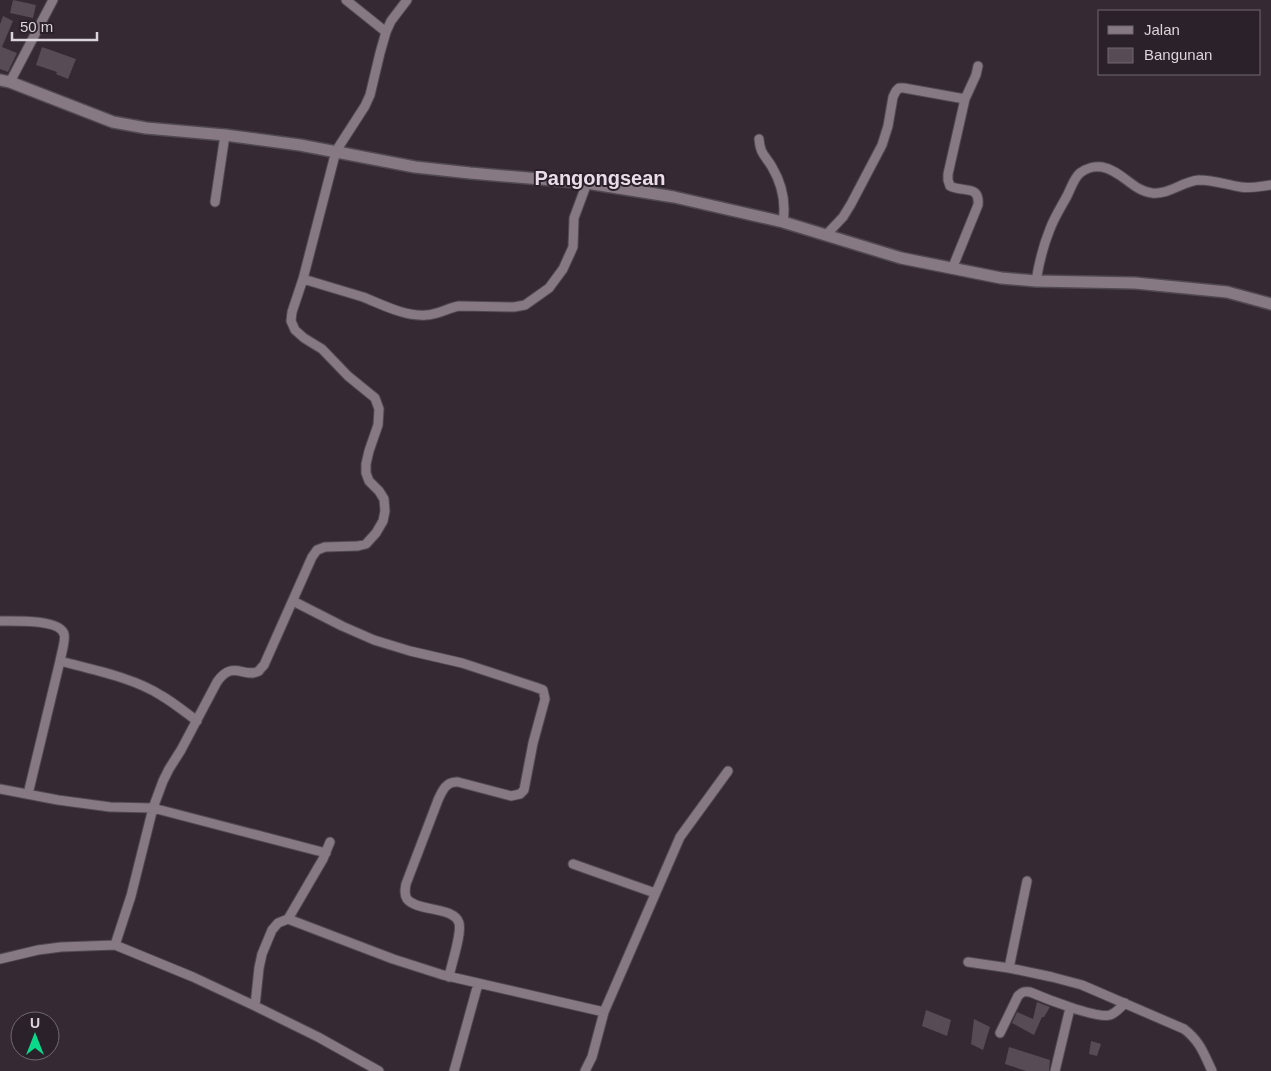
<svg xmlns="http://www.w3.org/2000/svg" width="1271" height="1071" viewBox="0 0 1271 1071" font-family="Helvetica,sans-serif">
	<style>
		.building { fill: #574b56 }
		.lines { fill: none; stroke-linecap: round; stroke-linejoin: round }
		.minor-casing { stroke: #514950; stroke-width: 11 }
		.tertiary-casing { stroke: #514950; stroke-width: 14 }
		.minor { stroke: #867984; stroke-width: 9 }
		.tertiary { stroke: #867984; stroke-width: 11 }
		.labels { text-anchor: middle; stroke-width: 4; stroke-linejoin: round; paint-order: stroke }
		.quarter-label { font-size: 20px; font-weight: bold; fill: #ebdce9; stroke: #2b212a }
	</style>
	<rect width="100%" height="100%" fill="#352a34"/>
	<path class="building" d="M13 0 36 5 33 18 10 13Z
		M3 16 13 21 2 47 17 53 8 72 0 69V24Z
		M42 47 76 59 68 79 56 74 57 72 36 65Z
		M1037 1002 1050 1007 1044 1017H1042L1034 1035 1012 1023 1017 1012 1033 1019Z
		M926 1010 951 1020 947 1036 922 1026Z
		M974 1019 990 1027 983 1050 971 1044Z
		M1091 1041 1101 1044 1097 1056 1089 1054Z
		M1009 1047 1050 1060 1049 1071H1026L1005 1064Z"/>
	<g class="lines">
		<g class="minor-casing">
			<path id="minor" d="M386 32 391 21 407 0
				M10 82 53 0
				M759 139C760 154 765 155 772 167 782 184 786 203 783 222
				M215 202 225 135
				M826 235 843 217 851 204 882 145 888 126 893 97 896 91 899 88H904L965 99
				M952 269 978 205C980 184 963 193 950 186L948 180V174L965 99 976 75 978 66
				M303 279C323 285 343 291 363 297 381 304 405 317 426 315 437 315 448 308 459 306L514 307 525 305 549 288 563 269 573 247 574 218 587 183
				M1036 281C1039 263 1043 246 1050 229 1054 218 1061 207 1067 196 1071 188 1074 178 1080 173 1086 168 1095 166 1102 167 1121 170 1133 191 1152 193 1169 195 1183 181 1199 180 1214 180 1227 185 1241 187 1251 189 1261 186 1271 185
				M293 601 342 626 374 640 410 651 462 663 535 687 543 690 545 699 533 743 524 790 520 794 511 796 458 782C446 781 442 791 438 800L406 884C405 889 404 894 407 899 417 912 454 906 459 923 462 934 451 965 449 977
				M0 621C12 621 60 619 64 634 66 639 61 655 60 661 91 669 135 678 162 696 174 703 185 712 197 721
				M0 789 58 800 110 807 153 808 326 853
				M28 794 60 661
				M573 864 655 893
				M288 919 323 859 330 842
				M115 945 131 896 153 808 163 781 169 769 181 750 217 682C233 659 244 679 259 671 259 670 264 665 264 665L312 557 317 550 325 547 358 546 366 544 376 533 383 521 385 511 384 499 379 491 369 481 366 473V464L369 451 378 425 379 409 375 398 348 376 322 349 304 338 295 330 291 321 292 312 303 279 336 151 365 106 370 95 380 53 386 32 346 0
				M0 959 38 950 61 947 115 945 193 977 255 1006 318 1037 379 1071
				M968 962 1009 968 1052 977 1082 985 1184 1029C1200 1041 1204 1054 1212 1071
				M1009 968 1027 881
				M255 1006 259 968 262 954 272 930 278 923 288 919 393 959 443 975 604 1012
				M1000 1033 1018 996C1022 992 1024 991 1030 992 1044 998 1097 1019 1110 1015 1116 1013 1121 1007 1125 1003
				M454 1071 478 984
				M585 1071 592 1057 604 1012 680 837 728 771
				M1055 1071 1070 1008"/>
		</g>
		<g class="tertiary-casing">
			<path id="tertiary" d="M0 80 10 82 113 122 146 128 225 135 300 145 415 167 470 173 587 183 674 197 783 222 901 258 1001 278 1036 281 1135 283 1227 292 1271 304"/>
		</g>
		<use href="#minor" class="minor"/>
		<use href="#tertiary" class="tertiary"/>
	</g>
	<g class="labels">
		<g class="quarter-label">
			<text x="600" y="185">Pangongsean</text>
		</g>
	</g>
	<rect x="1098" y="10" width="162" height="65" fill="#2b212a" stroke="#716970"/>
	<rect x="1108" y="26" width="25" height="8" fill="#867984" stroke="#716970"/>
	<text x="1144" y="35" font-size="15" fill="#dbd4da">Jalan</text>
	<rect x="1108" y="48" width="25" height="15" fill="#574b56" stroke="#716970"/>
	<text x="1144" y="60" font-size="15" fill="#dbd4da">Bangunan</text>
	<g transform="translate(35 1036)"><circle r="24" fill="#2b212a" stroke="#716970"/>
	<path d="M0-4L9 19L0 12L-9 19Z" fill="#0ad98b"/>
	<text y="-8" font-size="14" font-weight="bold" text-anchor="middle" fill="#dbd4da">U</text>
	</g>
	<path d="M12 32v8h85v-8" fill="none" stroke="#dbd4da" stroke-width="2.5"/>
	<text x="20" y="32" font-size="15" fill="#dbd4da" stroke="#2b212a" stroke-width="4" paint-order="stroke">50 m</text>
</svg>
